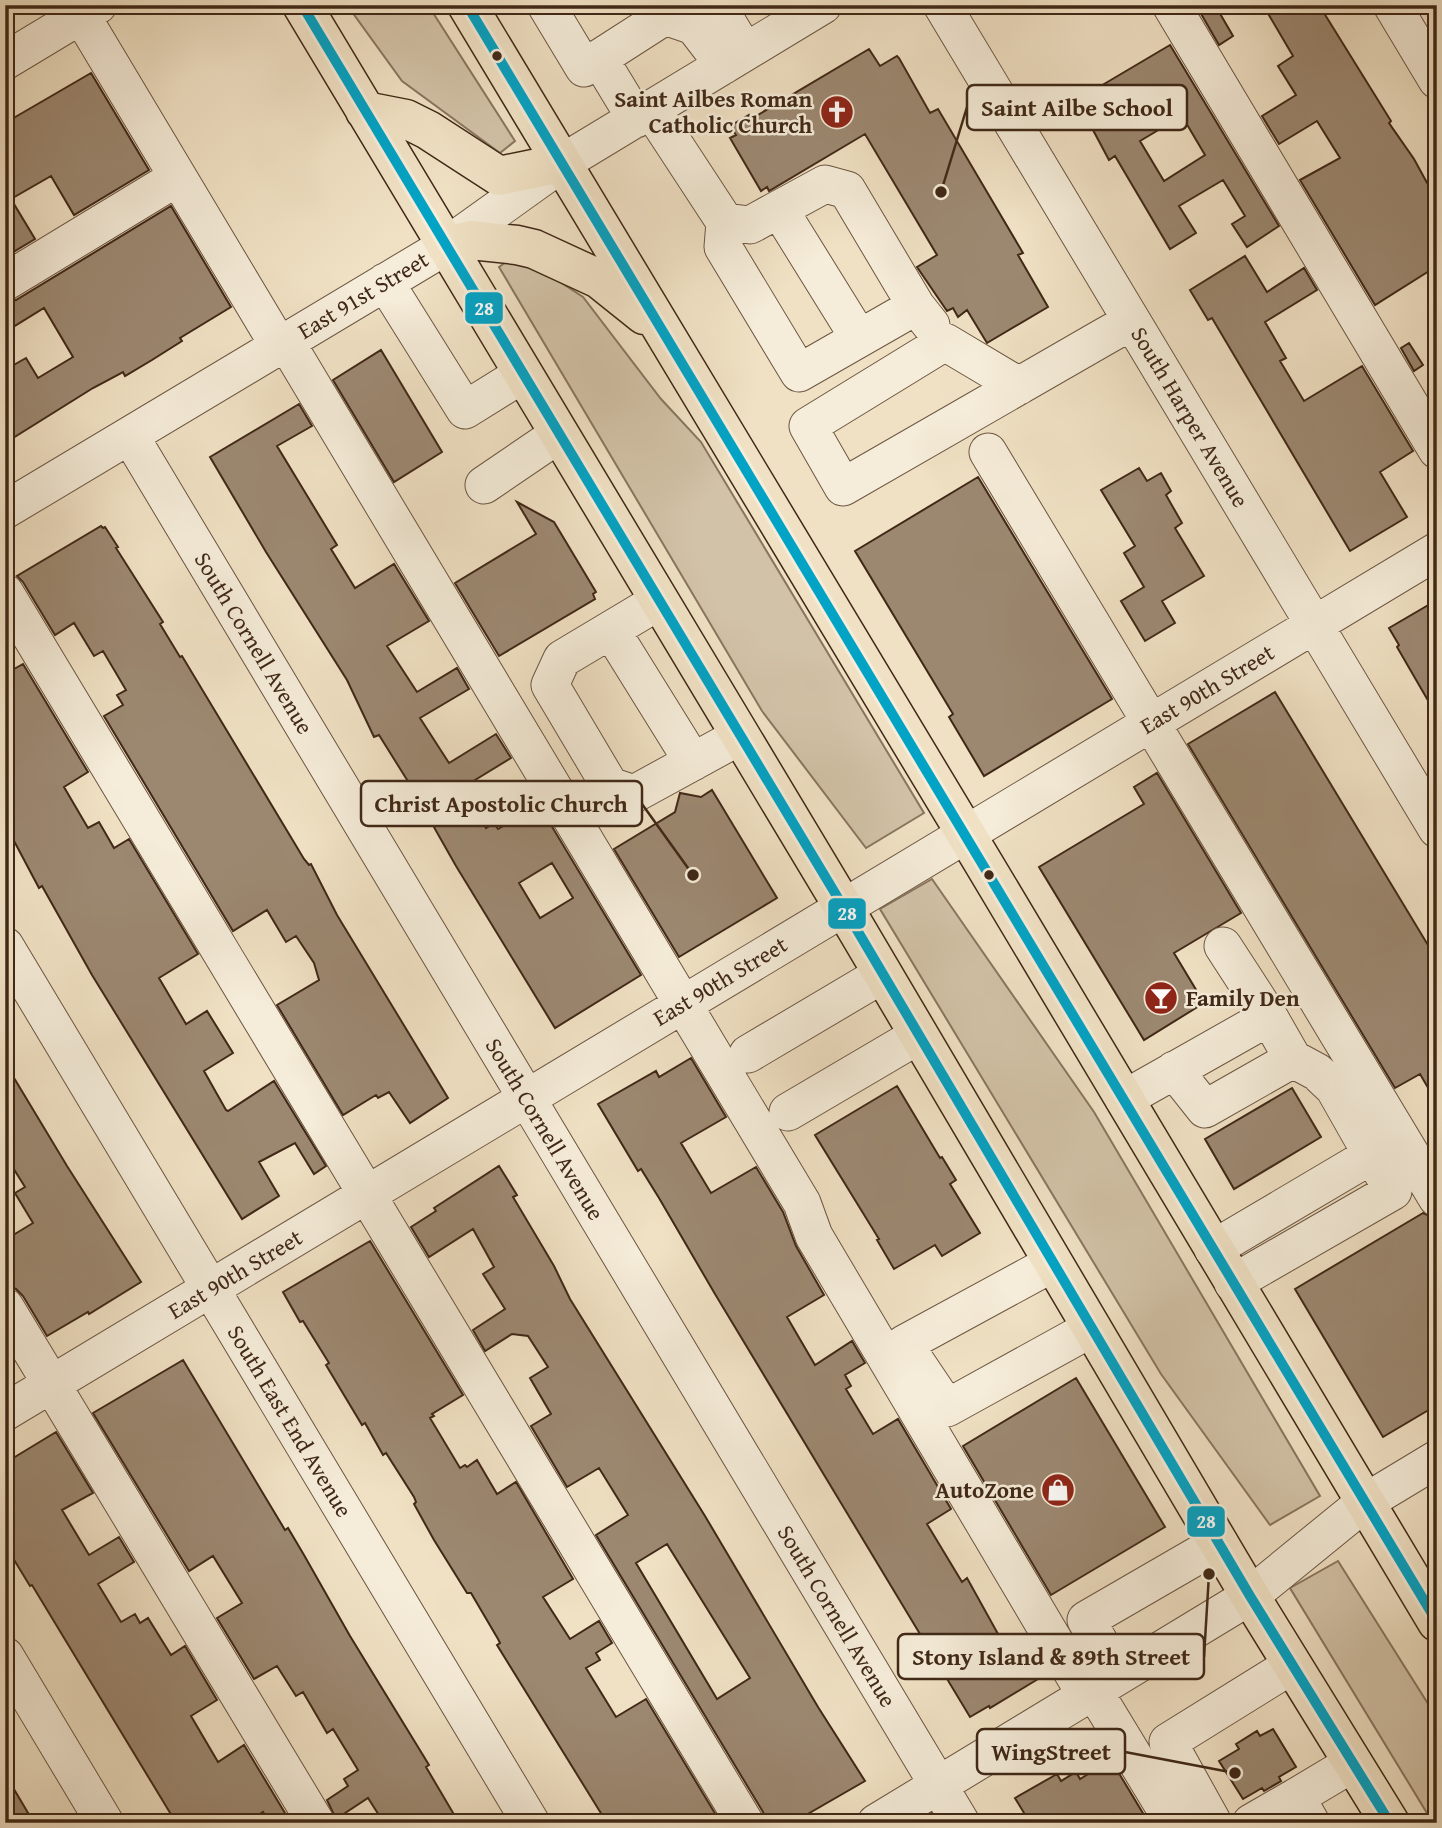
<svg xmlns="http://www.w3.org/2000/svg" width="1442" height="1828" viewBox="0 0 1442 1828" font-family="'Gentium Book Plus',serif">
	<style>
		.green { fill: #d2c2a7; stroke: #89755f; stroke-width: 2 }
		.building { fill: #9c8871; stroke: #402817; stroke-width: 2; fill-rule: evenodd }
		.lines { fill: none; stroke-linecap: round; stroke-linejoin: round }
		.minor-casing { stroke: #6c5642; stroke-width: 39 }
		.highway-casing { stroke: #402817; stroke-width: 41 }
		.minor { stroke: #f5ecd9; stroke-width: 37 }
		.highway { stroke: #f0e1c4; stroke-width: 38 }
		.bus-1-casing { stroke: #f5ecd9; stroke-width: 16 }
		.bus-1 { stroke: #03a3c5; stroke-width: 10 }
		.bus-dot { fill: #402817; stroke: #f5ecd9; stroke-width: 2.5 }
		.labels { text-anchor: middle; stroke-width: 5; stroke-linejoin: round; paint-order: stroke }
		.poi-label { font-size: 23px; font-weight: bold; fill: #402817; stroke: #f5ecd9; text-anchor: end }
		.street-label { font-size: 23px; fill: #402817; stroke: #f5ecd9 }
		.leader { fill: none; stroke: #402817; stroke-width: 2.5 }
		.callout-dot { fill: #402817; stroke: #f5ecd9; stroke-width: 2.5 }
		.callout { fill: #f5ecd9; stroke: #402817; stroke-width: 2.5 }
		.callout-label { font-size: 24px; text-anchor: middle; font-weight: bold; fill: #402817 }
		.line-badge { stroke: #f5ecd9; stroke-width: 2.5 }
		.badge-label { font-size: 19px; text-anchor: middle; font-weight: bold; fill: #fff }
	</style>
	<rect width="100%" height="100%" fill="#f0e1c4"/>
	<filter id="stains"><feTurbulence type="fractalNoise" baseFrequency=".00286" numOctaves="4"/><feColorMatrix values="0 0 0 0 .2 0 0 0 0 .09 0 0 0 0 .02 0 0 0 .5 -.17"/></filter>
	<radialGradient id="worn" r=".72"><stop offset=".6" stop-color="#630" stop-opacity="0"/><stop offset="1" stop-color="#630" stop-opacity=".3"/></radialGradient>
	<path class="green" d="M347 5H428L515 141 500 153 402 81Z
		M517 254 583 297 661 399 701 442 924 813 866 848 762 711 499 267Z
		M932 879 1094 1112 1320 1496 1270 1525 1161 1374 880 909Z
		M1338 1561 1437 1718V1823H1433L1290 1588Z"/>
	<path class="building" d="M1196 5H1215L1233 36 1219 45Z
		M1263 5H1319L1391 121 1389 123 1414 159 1437 201V266L1375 305 1300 180 1340 158 1317 121 1279 144 1262 116 1296 95 1278 66 1293 56Z
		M1170 45 1279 226 1247 247 1232 224 1245 216 1223 180 1179 206 1196 233 1170 249 1115 156 1109 160 1077 100ZM1182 116 1205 155 1164 181 1140 141Z
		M869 49 880 66 897 56 899 58 930 113 938 109 1023 253 1018 255 1048 307 987 343 967 310 958 317 953 308 947 311 917 267 937 255 865 134 769 191 767 187 761 191 730 138 736 135 730 126 749 115 751 119Z
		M91 73 149 170 74 215 51 176 11 199 35 239 5 257V123Z
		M171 206 231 307 180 338 182 341 152 360 125 376 123 372 93 388 5 443V370L26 358 38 378 73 357 44 308 13 327 5 313V303L16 300Z
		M1245 256 1267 292 1304 268 1317 290 1265 322 1286 358 1280 361 1304 401 1362 366 1413 451 1380 472 1407 517 1350 551 1212 318 1208 320 1190 290Z
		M1409 343 1423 365 1414 371 1401 348Z
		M381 350 442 452 394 482 333 380Z
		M299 404 312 426 277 446 337 545 331 549 355 588 394 564 429 621 387 646 417 692 457 668 469 689 420 718 449 763 496 734 511 758 462 788 486 828 494 823 498 829 539 805 641 975 555 1028 456 866 409 783 379 735 374 737 347 680 266 552 210 457ZM552 863 573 898 540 918 519 883Z
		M1139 468 1147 481 1161 473 1171 491 1166 495 1182 523 1175 528 1204 576 1162 601 1175 623 1145 641 1121 601 1144 587 1124 553 1135 546 1101 490Z
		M978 477 1112 699 984 776 949 717 953 714 855 551Z
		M517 502 554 522 596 592 593 594 595 599 499 656 455 583 536 534Z
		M101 526 103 528 105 527 118 547 116 548 163 622 160 624 180 657 182 656 304 859 309 865 311 864 337 915 448 1098 410 1123 389 1092 378 1098 376 1095 343 1115 277 1005 319 980 314 963 296 936 286 942 267 910 233 931 104 716 123 705 117 695 126 690 103 651 94 656 74 623 55 635 23 582 17 576Z
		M1437 600V716L1397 647 1399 645 1389 628Z
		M23 664 88 772 64 787 88 828 99 822 114 848 129 839 198 954 159 978 186 1024 207 1011 233 1053 204 1071 226 1110 228 1111 274 1081 326 1166 314 1174 295 1143 259 1162 279 1196 242 1219 92 975 42 886 39 888 5 824V674Z
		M1275 692 1437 960V1103L1420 1074 1395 1088 1188 744Z
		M1157 773 1241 913 1174 953 1204 1003 1144 1040 1039 867 1144 804 1134 787Z
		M712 790 777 898 679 957 614 849 675 812 680 793 701 797Z
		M691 1058 726 1117 681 1143 711 1193 756 1167 783 1212 796 1246 824 1295 787 1317 815 1365 852 1341 865 1363 845 1375 851 1386 846 1389 873 1434 898 1419 951 1509 927 1524 962 1582 967 1578 1013 1661 1034 1648 1048 1673 990 1708 989 1706 970 1717 715 1294 659 1198 641 1169 638 1171 598 1104 656 1071 659 1077Z
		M5 1063 67 1166 141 1282 89 1314 88 1312 47 1336 23 1296 16 1289 9 1287 5 1281V1240L33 1223 15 1193 25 1187 5 1155Z
		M897 1086 940 1158 942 1157 956 1180 950 1184 980 1233 942 1256 935 1245 894 1269 877 1240 879 1239 815 1135Z
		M1292 1088 1321 1137 1234 1189 1205 1139Z
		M499 1166 517 1195 513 1197 554 1266 570 1299 705 1516 818 1707 865 1781 792 1823H766L763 1812 596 1535 628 1515 599 1468 567 1487 531 1426 551 1414 530 1378 548 1367 528 1336 512 1334 485 1351 473 1330 505 1309 483 1274 494 1267 473 1229 429 1257 411 1227 436 1211 434 1208ZM667 1544 750 1678 717 1699 636 1563Z
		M1423 1213 1437 1219V1405L1383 1437 1295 1289Z
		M370 1241 463 1395 432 1414 434 1416 430 1418 460 1468 465 1465 467 1467 477 1460 497 1494 516 1482 573 1579 543 1597 570 1639 599 1621 612 1643 596 1653 600 1660 586 1668 616 1717 646 1699 719 1820 715 1823H607L497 1645 500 1643 498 1639 471 1593H467L434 1540 414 1504 416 1502 414 1497 386 1453 383 1455 365 1423 362 1425 326 1365 329 1363 303 1321 300 1322 283 1292Z
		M183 1360 285 1530 288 1528 304 1555 350 1636 429 1765 426 1767 459 1823H384L368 1798 336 1819 327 1800 348 1786 344 1779 358 1770 333 1729 327 1733 303 1692 296 1696 277 1666 254 1679 217 1618 242 1603 213 1556 189 1571 93 1413Z
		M1076 1378 1165 1527 1051 1595 963 1446Z
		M56 1432 93 1493 62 1510 89 1555 119 1537 134 1562 98 1584 121 1622 135 1614 140 1623 148 1618 171 1655 185 1646 217 1700 191 1716 218 1762 244 1745 291 1823H270L263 1812 246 1823H179L177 1820 175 1821 32 1585 30 1586 5 1545V1463Z
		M1273 1729 1296 1767 1279 1777 1281 1781 1264 1791 1262 1788 1243 1799 1219 1761 1239 1749 1236 1744 1257 1731 1260 1736Z
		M1111 1760 1144 1815 1131 1823H1030L1015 1798 1057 1774 1061 1781 1076 1772 1080 1779Z
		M5 1774 34 1823H5Z"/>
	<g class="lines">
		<g class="minor-casing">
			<path id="minor" d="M546 5 584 68 665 16 694 26 724 65
				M717 5 745 52
				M942 5 1437 829
				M1171 5 1437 450
				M1392 5 1437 80
				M81 15 279 346
				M599 58 636 119
				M5 61 98 5
				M651 109 725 222 723 247 799 373 916 306
				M779 209 859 338
				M725 222 750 225 825 184 847 190 916 306 931 325
				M5 282 178 177
				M385 282 465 410 523 374
				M286 342 802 1203 814 1236 1086 1695
				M1019 386 945 342 808 426 843 487 1102 338 1132 321
				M130 436 961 1823
				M988 452 1437 1198
				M484 485 559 434
				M5 510 446 246 562 163 823 5
				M5 593 745 1823
				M659 601 562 659 550 685 610 786 634 794 740 736
				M611 630 693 762
				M5 946 531 1823
				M748 1054 883 974
				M1293 1059 1317 1072 1334 1088 1372 1155
				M1174 1070 1205 1109 1293 1059 1269 1017 1223 946
				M1124 1099 1269 1017
				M788 1112 919 1035
				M1213 1249 1372 1155 1393 1191 1233 1283
				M1053 1263 904 1344 947 1408 1092 1328
				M5 1307 316 1823
				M5 1412 1437 551
				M5 1656 105 1823
				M1119 1675 1086 1620 1219 1543
				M1094 1691 1174 1823
				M876 1823 1250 1596 1364 1503 1437 1459
				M1213 1823 1168 1742 1292 1665
				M1251 1823 1296 1797
				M1311 1823 1296 1797 1353 1763"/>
		</g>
		<g class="highway-casing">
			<path id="highway" d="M302 5 844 908 1250 1596 1390 1823
				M467 5 984 864 1437 1622
				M365 111 406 119 428 130 499 176 562 163
				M446 246 471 240 517 245 534 249 599 279 644 315"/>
		</g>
		<use href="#minor" class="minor"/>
		<use href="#highway" class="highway"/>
		<g class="bus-1-casing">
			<path id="bus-1" d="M302 5 844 908 1250 1596 1390 1823
				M467 5 1437 1622"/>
		</g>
		<use href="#bus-1" class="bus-1"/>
	</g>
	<defs>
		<g id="church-disc" transform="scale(1.75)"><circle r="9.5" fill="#8f2418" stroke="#f5ecd9"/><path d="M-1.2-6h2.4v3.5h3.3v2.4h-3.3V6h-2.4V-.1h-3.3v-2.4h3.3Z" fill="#fff"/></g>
		<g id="bar-disc" transform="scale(1.75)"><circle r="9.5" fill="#8f2418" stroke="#f5ecd9"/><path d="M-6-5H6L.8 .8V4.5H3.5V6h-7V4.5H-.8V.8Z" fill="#fff"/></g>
		<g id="shop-disc" transform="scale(1.75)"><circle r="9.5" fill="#8f2418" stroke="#f5ecd9"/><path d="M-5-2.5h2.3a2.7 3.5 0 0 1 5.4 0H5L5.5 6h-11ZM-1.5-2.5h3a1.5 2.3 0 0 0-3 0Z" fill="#fff"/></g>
	</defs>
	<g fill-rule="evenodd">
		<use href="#church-disc" x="837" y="112"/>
		<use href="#bar-disc" x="1161" y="998"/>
		<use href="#shop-disc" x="1058" y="1490"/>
	</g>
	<g class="bus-dot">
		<circle cx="497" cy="56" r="6"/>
		<circle cx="989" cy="875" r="6"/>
	</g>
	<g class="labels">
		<g class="poi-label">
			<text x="812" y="107">Saint Ailbes Roman<tspan x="812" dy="26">Catholic Church</tspan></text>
			<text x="1186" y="1006" text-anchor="start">Family Den</text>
			<text x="1034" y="1498">AutoZone</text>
		</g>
		<g class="street-label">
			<text transform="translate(363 295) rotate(-31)" y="8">East 91st Street</text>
			<text transform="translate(1190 417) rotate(59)" y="8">South Harper Avenue</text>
			<text transform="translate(254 643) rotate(59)" y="8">South Cornell Avenue</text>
			<text transform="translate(1207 689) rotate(-31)" y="8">East 90th Street</text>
			<text transform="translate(720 981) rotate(-31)" y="8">East 90th Street</text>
			<text transform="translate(545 1129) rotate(59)" y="8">South Cornell Avenue</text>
			<text transform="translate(235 1274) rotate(-31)" y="8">East 90th Street</text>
			<text transform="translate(290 1421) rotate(59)" y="8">South East End Avenue</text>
			<text transform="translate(837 1616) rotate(59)" y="8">South Cornell Avenue</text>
		</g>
	</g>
	<path class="leader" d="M941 192L967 107M693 875L642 804M1209 1574L1204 1657M1235 1773L1125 1752"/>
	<g class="callout-dot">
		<circle cx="941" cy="192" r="7"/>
		<circle cx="693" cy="875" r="7"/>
		<circle cx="1209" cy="1574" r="7"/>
		<circle cx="1235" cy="1773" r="7"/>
	</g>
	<g class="callout">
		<rect x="967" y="85" width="220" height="45" rx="7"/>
		<rect x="361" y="781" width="281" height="45" rx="7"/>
		<rect x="898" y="1634" width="306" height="45" rx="7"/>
		<rect x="977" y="1729" width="148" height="45" rx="7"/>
	</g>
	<g class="callout-label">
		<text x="1077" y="116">Saint Ailbe School</text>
		<text x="501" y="812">Christ Apostolic Church</text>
		<text x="1051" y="1665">Stony Island &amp; 89th Street</text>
		<text x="1051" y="1760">WingStreet</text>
	</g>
	<g class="line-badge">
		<rect x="464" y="291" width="40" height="34" rx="7" fill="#03a3c5"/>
		<rect x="827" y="897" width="40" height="33" rx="7" fill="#03a3c5"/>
		<rect x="1186" y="1505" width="40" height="33" rx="7" fill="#03a3c5"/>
	</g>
	<g class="badge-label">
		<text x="484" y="315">28</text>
		<text x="847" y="920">28</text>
		<text x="1206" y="1528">28</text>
	</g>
	<rect width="1442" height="1828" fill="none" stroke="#f0e1c4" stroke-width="28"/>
	<rect x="7" y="7" width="1428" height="1814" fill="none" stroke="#402817" stroke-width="3.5"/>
	<rect x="14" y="14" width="1414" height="1800" fill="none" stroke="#402817" stroke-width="2"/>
	<rect width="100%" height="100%" filter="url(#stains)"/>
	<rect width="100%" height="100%" fill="url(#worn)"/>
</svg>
